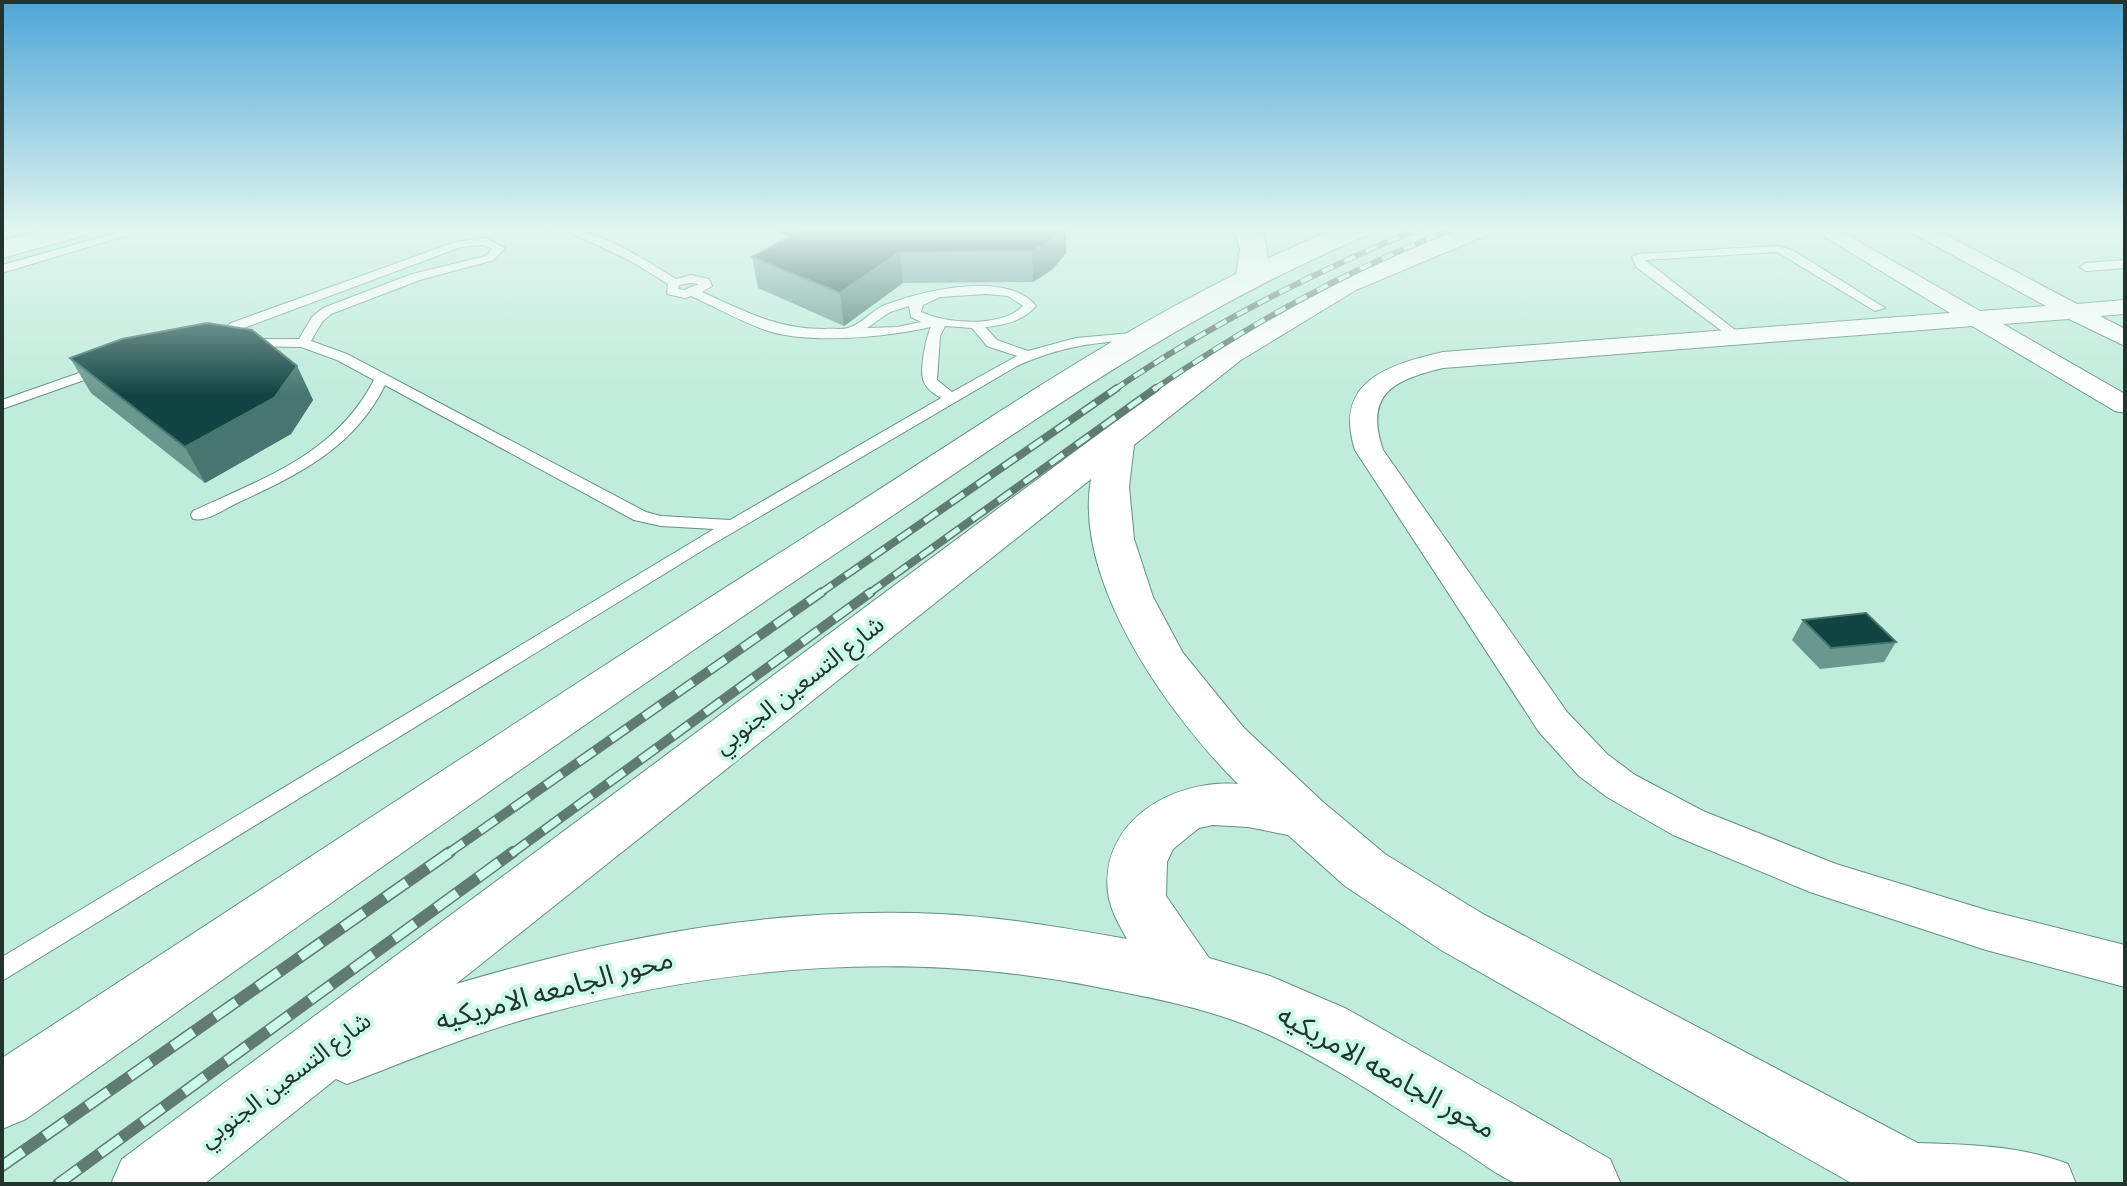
<svg xmlns="http://www.w3.org/2000/svg" width="2127" height="1186" viewBox="0 0 2127 1186" font-family="Barlow,'Noto Sans Arabic',sans-serif">
	<style>
		.lines { fill: none; stroke-linecap: round; stroke-linejoin: round }
		.service-casing { stroke: #669081; stroke-width: 2 }
		.minor-casing { stroke: #669081; stroke-width: 2 }
		.tertiary-casing { stroke: #669081; stroke-width: 2 }
		.primary-casing { stroke: #669081; stroke-width: 2 }
		.service { fill: #fff; fill-rule: evenodd }
		.minor { fill: #fff; fill-rule: evenodd }
		.tertiary { fill: #fff; fill-rule: evenodd }
		.primary { fill: #fff; fill-rule: evenodd }
		.rail-far3-casing { stroke: #607c72; stroke-width: 6 }
		.rail-far2-casing { stroke: #607c72; stroke-width: 8 }
		.rail-far1-casing { stroke: #607c72; stroke-width: 10 }
		.rail-casing { stroke: #607c72; stroke-width: 12 }
		.rail-far3 { stroke: #ccfae9; stroke-width: 4; stroke-dasharray: 12; stroke-linecap: butt }
		.rail-far2 { stroke: #ccfae9; stroke-width: 5; stroke-dasharray: 16; stroke-linecap: butt }
		.rail-far1 { stroke: #ccfae9; stroke-width: 7; stroke-dasharray: 20; stroke-linecap: butt }
		.rail { stroke: #ccfae9; stroke-width: 9; stroke-dasharray: 26; stroke-linecap: butt }
		.wall { fill: #68988e }
		.shaded-wall { fill: #46766f }
		.building { fill: #124441; stroke: #46766f; stroke-width: 2 }
		.labels { text-anchor: middle; stroke-width: 8; stroke-linejoin: round; paint-order: stroke }
		.street-label { font-size: 24px; fill: #23342e; stroke: #ccfae9 }
		.near-street-label { font-size: 28px; fill: #23342e; stroke: #ccfae9 }
	</style>
	<rect width="100%" height="100%" fill="#bfecdb"/>
	<g class="lines">
		<g class="service-casing">
			<path id="service" d="M130 229H148L2 273V265Z
				M543 229H561L555 232Z
				M562 229C598 228 646 261 676 279L691 275 709 279 712 286 702 292C745 311 776 329 824 329 831 328 841 330 848 328 861 325 872 310 885 305 921 291 1008 270 1036 306 1023 321 1005 325 985 327L997 340 1028 351 1076 338 1143 332 1150 336 1143 340C1098 341 1058 347 1017 366L708 547 2 981V957L714 529 661 526 634 520 385 385C355 447 298 475 239 502 226 508 208 522 193 519L191 515 193 511C264 478 336 454 374 380L337 360 301 347 244 346 239 345V339H299L312 317 323 308 412 274 486 256 492 249 484 245 461 247 241 329 219 344H209V338L231 323 455 242 486 238 505 248 494 260 420 280 331 314 322 322 311 341 347 354 646 512 661 516 730 520 941 398C934 394 925 388 923 379 920 368 926 337 931 327 887 337 808 345 765 330 740 321 715 307 691 296L685 298 667 294 668 284 629 260ZM691 283 699 284 684 290 678 289 679 285ZM986 294 1008 296 1023 306C1001 328 947 324 921 312L923 305 940 297ZM909 306 911 317 921 322 897 327 867 328 890 312ZM945 326 972 328 987 346 1017 356 952 392 937 380 940 336Z
				M1778 246 1794 251 1885 308 1875 311 1777 252 1645 260 1739 333 1741 336 1734 340 1636 267 1632 257 1638 254Z
				M2125 260V268L2086 271 2080 267 2086 263Z
				M102 365 107 366V372L2 409V400Z"/>
		</g>
		<g class="minor-casing">
			<path id="minor" d="M1812 229H1837L1980 311 2046 306 1912 233 1909 229H1935L2077 304 2125 300V314L2100 316 2125 329V346L2069 319 2003 324 2125 394V413L2115 411 1972 326 1443 368C1393 380 1364 394 1383 450L1567 712 1607 754 1635 775 1703 811 1836 864 1986 910 2125 945V987L1986 950 1810 892 1673 835 1607 797 1579 776 1539 732 1355 450C1333 381 1388 365 1443 352L1950 313Z
				M1910 1143C1961 1144 2020 1145 2068 1164L2076 1184H1888L1883 1170 1891 1151Z"/>
		</g>
		<g class="tertiary-casing">
			<path id="tertiary" d="M1234 229H1262C1267 246 1272 266 1261 281L1251 284 1241 281 1236 275 1240 249Z"/>
		</g>
		<g class="primary-casing">
			<path id="primary" d="M46 229H90L86 235 2 258V241Z
				M1335 229H1372L1368 235C1183 312 1027 426 862 536 579 725 303 923 26 1119L2 1129V1058C278 879 552 697 830 521 995 416 1153 303 1335 229Z
				M1454 229H1491L1487 235 1356 290 1241 360 1134 445 1129 487 1134 539 1153 597 1183 653 1244 728 1323 802 1385 854 1483 914 1948 1159 1959 1184H1853L1441 950 1345 886 1288 835 1248 827 1213 825 1199 828 1173 849 1167 862 1166 896 1209 958 1270 976 1347 1009 1610 1159 1621 1184C1594 1184 1543 1186 1520 1184 1504 1181 1477 1159 1462 1150 1398 1110 1334 1064 1265 1033 1213 1009 1153 998 1097 987 912 950 725 965 544 1014 476 1032 412 1059 347 1084L336 1079 204 1184H111L122 1159 1217 346 1336 278ZM1091 479C1073 582 1169 715 1238 784 1174 779 1100 820 1108 893 1110 909 1119 925 1127 939 1065 928 1003 917 940 914 775 906 614 937 456 984Z"/>
		</g>
		<use href="#service" class="service"/>
		<use href="#minor" class="minor"/>
		<use href="#tertiary" class="tertiary"/>
		<use href="#primary" class="primary"/>
		<g class="rail-far3-casing">
			<path id="rail-far3" d="M1114 390C1209 325 1312 273 1418 229
				M1153 390C1248 325 1346 270 1453 229"/>
		</g>
		<g class="rail-far2-casing">
			<path id="rail-far2" d="M819 594 1117 388
				M868 594 1156 388"/>
		</g>
		<g class="rail-far1-casing">
			<path id="rail-far1" d="M447 854 822 592
				M511 854 871 592"/>
		</g>
		<g class="rail-casing">
			<path id="rail" d="M2 1166 450 852
				M58 1184 513 852"/>
		</g>
		<use href="#rail-far3" class="rail-far3"/>
		<use href="#rail-far2" class="rail-far2"/>
		<use href="#rail-far1" class="rail-far1"/>
		<use href="#rail" class="rail"/>
	</g>
	<path class="wall" d="M771 229H1066V253L1053 269 1033 282 903 283 844 326 758 288 752 257 789 237Z
		M70 358 297 366 313 400 291 434 205 483 91 393Z
		M1803 620 1896 642 1884 662 1820 669 1792 640Z"/>
	<path class="shaded-wall" d="M1061 229H1066V253L1053 269 1033 282 1032 251Z
		M900 252 903 283 844 326 840 293Z
		M297 366 313 400 291 434 205 483 185 447Z"/>
	<path class="building" d="M804 229H1061L1053 239 1032 251 900 252 840 293 752 257Z
		M207 323 252 330 297 366 274 398 185 447 70 358 122 339Z
		M1866 613 1896 642 1831 648 1803 620Z"/>
	<linearGradient id="sky" x2="0" y2="1"><stop stop-color="#4da6d7"/><stop offset="0.58" stop-color="#e2f6ef"/><stop offset="1" stop-color="#e2f6ef" stop-opacity="0"/></linearGradient>
	<rect width="2127" height="395" fill="url(#sky)"/>
	<g class="labels">
		<g class="street-label">
			<text transform="translate(799 685) rotate(-38)" y="8">شارع التسعين الجنوبي</text>
			<text transform="translate(285 1080) rotate(-37)" y="8">شارع التسعين الجنوبي</text>
		</g>
		<g class="near-street-label">
			<text transform="translate(554 989) rotate(-15)" y="10">محور الجامعه الامريكيه</text>
			<text transform="translate(1387 1071) rotate(29)" y="10">محور الجامعه الامريكيه</text>
		</g>
	</g>
	<rect width="2127" height="1186" fill="none" stroke="#23342e" stroke-width="8"/>
</svg>
